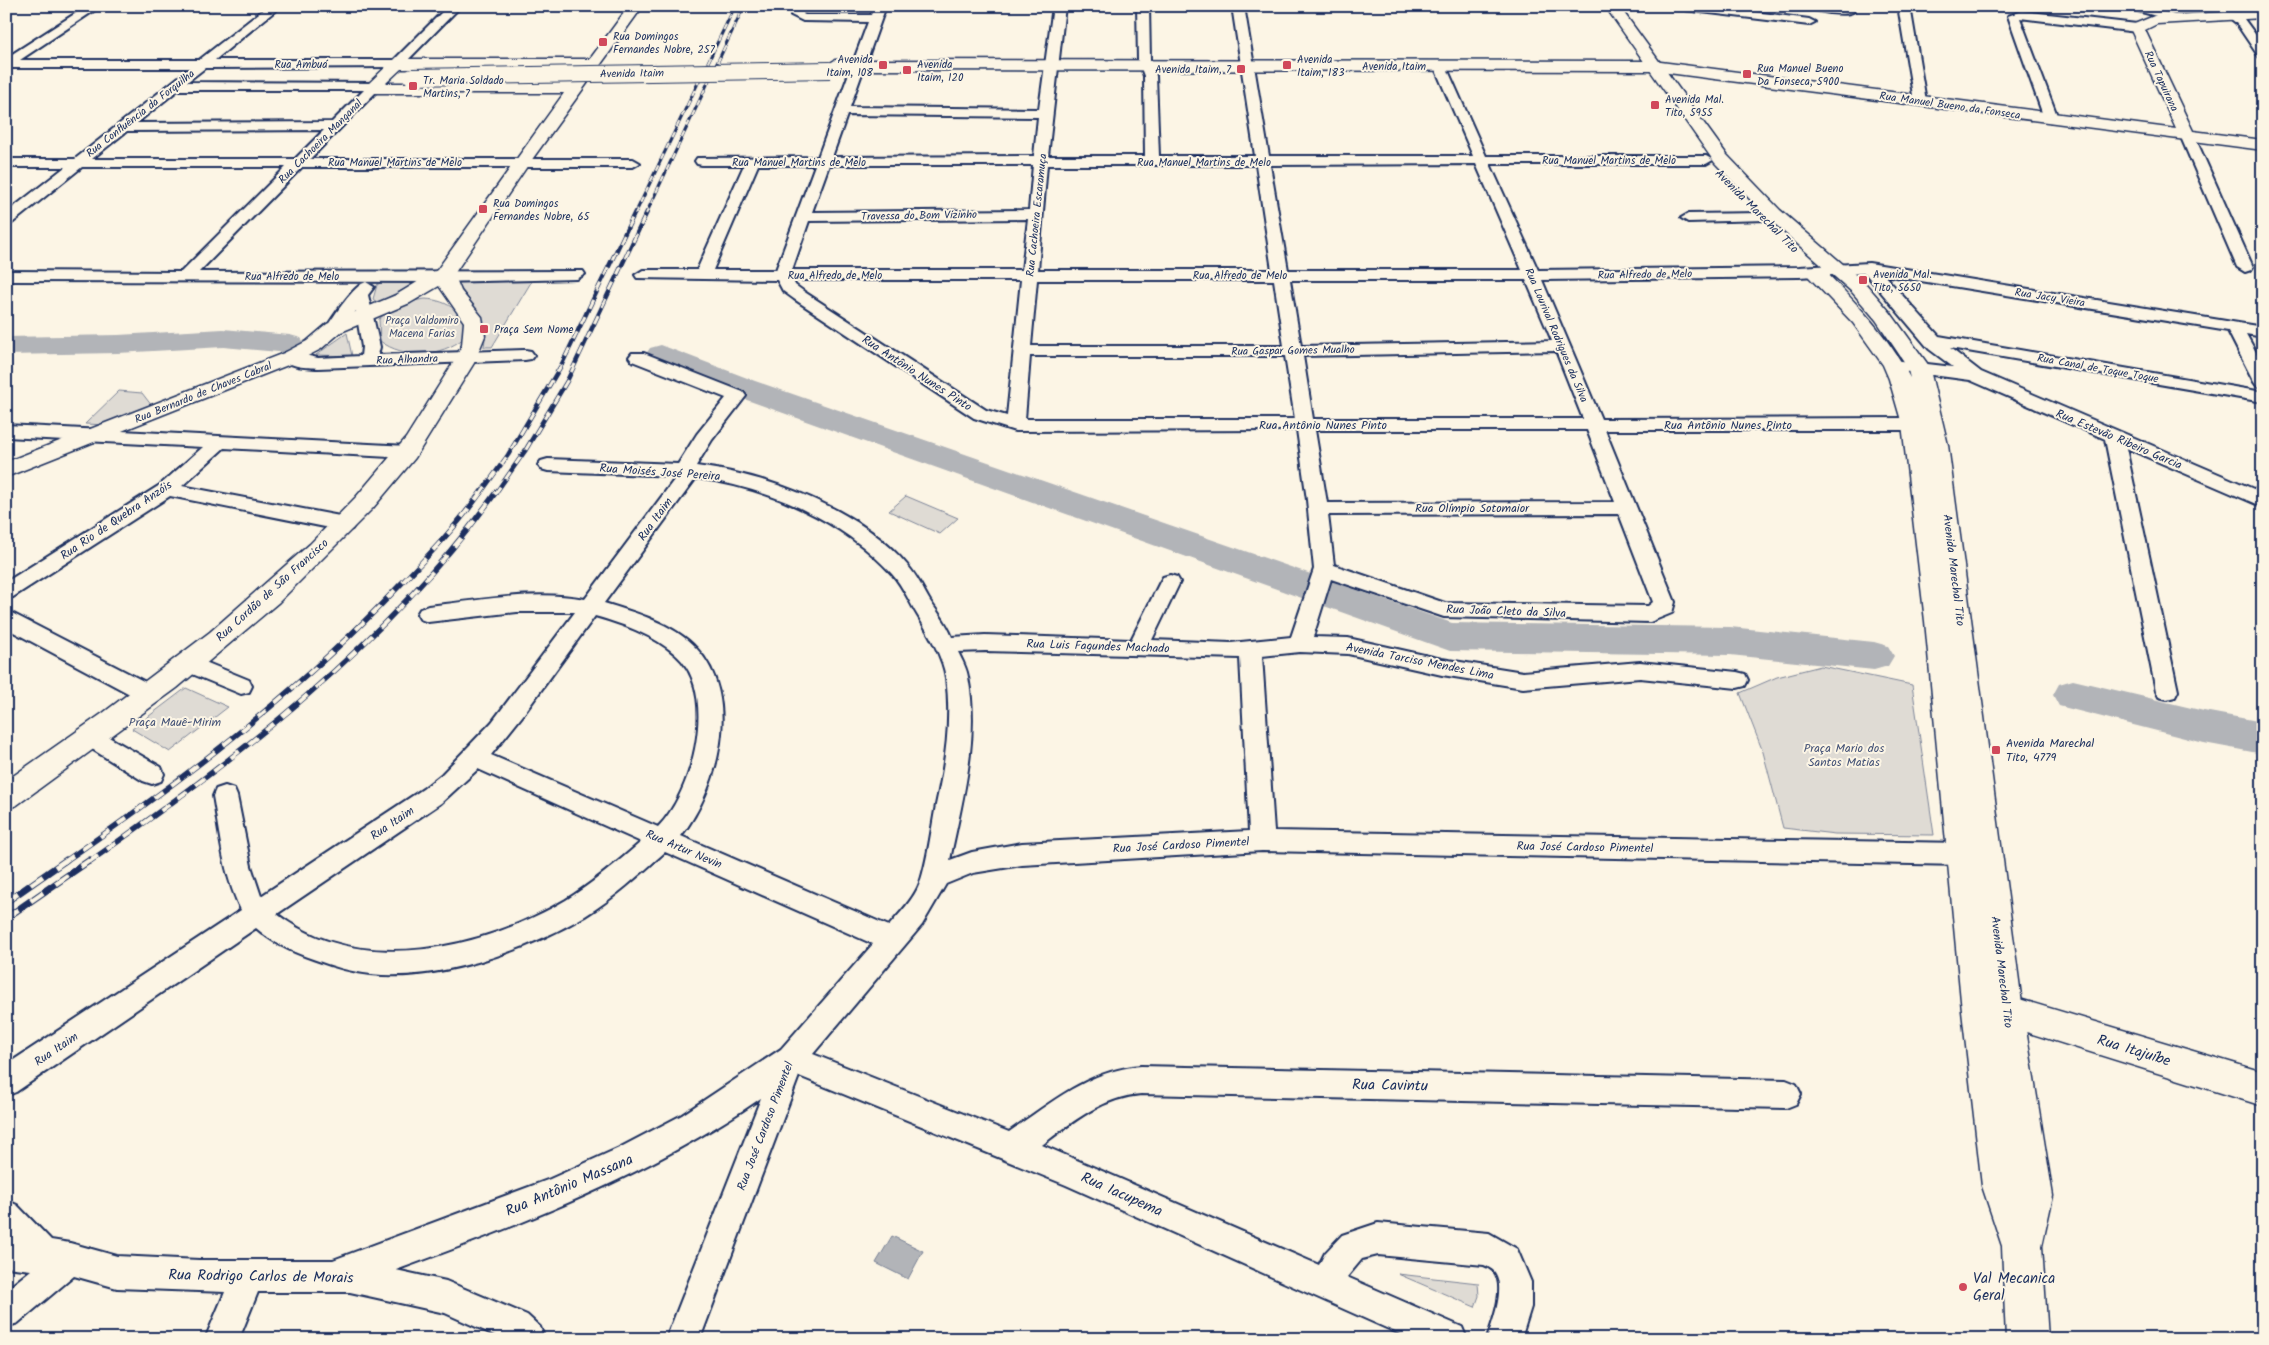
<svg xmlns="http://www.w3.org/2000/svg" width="2269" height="1345" viewBox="0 0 2269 1345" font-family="Kalam,sans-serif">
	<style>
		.green { fill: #dfdbd4; stroke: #7d8599 }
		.water { fill: #b2b4b8; stroke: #767f94 }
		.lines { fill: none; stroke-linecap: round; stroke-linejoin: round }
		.river { fill: #b2b4b8; fill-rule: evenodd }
		.street-casing { stroke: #1b2f5e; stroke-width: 4 }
		.secondary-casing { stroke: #1b2f5e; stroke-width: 3 }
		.primary-casing { stroke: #1b2f5e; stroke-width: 3 }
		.street { fill: #fcf5e5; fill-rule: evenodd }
		.secondary { fill: #fcf5e5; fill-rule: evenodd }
		.primary { fill: #fcf5e5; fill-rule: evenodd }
		.rail-far3-casing { stroke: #1b2f5e; stroke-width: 3 }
		.rail-far2-casing { stroke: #1b2f5e; stroke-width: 4.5 }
		.rail-far1-casing { stroke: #1b2f5e; stroke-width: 5.5 }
		.rail-casing { stroke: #1b2f5e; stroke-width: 7 }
		.rail-far3 { stroke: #fcf5e5; stroke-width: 2; stroke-dasharray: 6; stroke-linecap: butt }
		.rail-far2 { stroke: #fcf5e5; stroke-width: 3; stroke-dasharray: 9; stroke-linecap: butt }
		.rail-far1 { stroke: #fcf5e5; stroke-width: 4; stroke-dasharray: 11; stroke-linecap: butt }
		.rail { stroke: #fcf5e5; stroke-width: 5; stroke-dasharray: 15; stroke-linecap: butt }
		.secondary-bridge-casing { stroke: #1b2f5e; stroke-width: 18; stroke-linecap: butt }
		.secondary-bridge { stroke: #fcf5e5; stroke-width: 16 }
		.poi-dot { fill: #d1495b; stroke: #fcf5e5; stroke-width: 2 }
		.labels { text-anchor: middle; stroke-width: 4; stroke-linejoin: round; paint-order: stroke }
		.far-poi-label { font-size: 11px; fill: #1b2f5e; stroke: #fcf5e5; text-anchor: start }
		.far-street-label { font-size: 11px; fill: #1b2f5e; stroke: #fcf5e5 }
		.far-park-label { font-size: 11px; fill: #425176; stroke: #fcf5e5 }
		.street-label { font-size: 12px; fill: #1b2f5e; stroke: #fcf5e5 }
		.park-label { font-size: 12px; fill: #425176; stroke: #fcf5e5 }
		.poi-label { font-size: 12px; fill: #1b2f5e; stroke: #fcf5e5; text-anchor: start }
		.near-street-label { font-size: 15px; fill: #1b2f5e; stroke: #fcf5e5 }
		.near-poi-label { font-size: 15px; fill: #1b2f5e; stroke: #fcf5e5; text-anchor: start }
	</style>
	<rect width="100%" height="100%" fill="#fcf5e5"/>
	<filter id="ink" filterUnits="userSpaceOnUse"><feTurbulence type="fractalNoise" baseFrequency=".02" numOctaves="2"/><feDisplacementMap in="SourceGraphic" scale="10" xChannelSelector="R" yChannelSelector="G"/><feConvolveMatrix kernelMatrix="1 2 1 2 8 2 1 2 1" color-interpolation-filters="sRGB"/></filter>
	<g filter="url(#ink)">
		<path class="green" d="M533 279 492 347H484C489 315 473 308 458 284L461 280Z
			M421 280 378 303 373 299 377 285 383 281Z
			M425 299C448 300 468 313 464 338 441 357 404 359 380 341L379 319C390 308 409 301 425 299Z
			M347 333 352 356 316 355Z
			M119 391 142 393 152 406 107 425 85 424Z
			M906 496 958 518 940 534 889 511Z
			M1821 666 1912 685 1934 835 1835 834 1783 828 1763 752 1740 693 1777 677Z
			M186 688 228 707 170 752 132 729Z
			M1398 1274 1478 1283 1479 1296 1475 1307Z"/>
		<path class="water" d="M892 1236 923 1251 908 1279 876 1263Z"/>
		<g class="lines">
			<path class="river" d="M223 329 290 335 301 338 305 344 301 350 290 353 223 347 118 353 6 355V337L118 335Z
				M661 345 755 381 1452 623 1730 627 1874 642 1888 646 1894 656 1888 666 1874 670 1730 655 1450 651 733 395 650 360 646 354 650 348Z
				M2073 680 2204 711 2263 722V754L2204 743 2059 706 2053 695 2059 684Z"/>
			<g class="street-casing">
				<path id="street" d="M87 6H101L20 60H199L268 6H281L215 60H394L448 6H461L401 67 205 68 187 82 379 83 381 86 379 89 310 159H633L640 163 633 167H302L199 272 583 271 585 274 577 279 439 282 6 281V271L181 272 286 167H82L11 224 6 225V213L65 167H6V159H75L190 68H6V58ZM178 90H364L332 122 137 123ZM324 130 295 159H92L127 131Z
					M795 6H807L803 14 805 15H871L874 6H886L850 107 1039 109 1053 6H1065L1048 156H1145L1144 76 1138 60 1137 6H1149L1150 60 1156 76 1159 156H1255L1232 6H1244L1269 156H1473L1434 66 1440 62 1446 66 1486 156H1706L1713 160 1706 164H1490L1538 270 1799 267 1869 263 2263 327V337L2246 334 2263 365V387L2257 386 2254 382 2228 331 1884 275 1939 336 2263 392V402L1950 348 1981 372 2263 493V507L2126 448 2178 691 2175 697 2167 699 2159 697 2156 691 2105 439 1970 380 1887 369 1884 365 1887 361 1893 360 1953 367 1929 349 1865 273 1799 277 1542 280 1601 419 1913 418 1919 420 1922 424 1919 428 1913 430H1605L1675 602 1672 613 1650 622 1444 617 1331 579 1313 637 1348 638 1442 659 1523 672 1640 662 1737 672 1745 674 1748 680 1745 686 1737 688 1640 678 1523 688 1442 675 1348 654 1300 652 1262 656 1274 831 1963 843 1972 847 1976 854 1972 861 1963 865 1262 851 1022 865 973 873 946 884 922 925 813 1054 1009 1132C1050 1103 1090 1070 1141 1066L1786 1080 1796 1084 1801 1094 1796 1104 1786 1108 1141 1094C1102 1097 1072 1122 1042 1145L1319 1265 1325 1253 1342 1235 1378 1223 1489 1233 1517 1249 1531 1282V1307L1521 1339H1487C1492 1323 1507 1287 1494 1271 1492 1269 1487 1266 1484 1265L1378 1255 1362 1259 1347 1277 1462 1327 1467 1339H1411L1066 1185 799 1076 700 1339H666L761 1098C649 1175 523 1224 396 1270L446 1281 527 1315 540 1327 545 1339H503L445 1313 350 1292H258L239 1339H205L225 1292 117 1288 74 1276 18 1323 6 1327V1290L31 1270 6 1267V1200L17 1205 51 1240 70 1243 117 1256 199 1260H333L550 1179 619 1148 682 1115 781 1049 873 944 665 852C639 875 614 898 585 916 527 950 439 982 371 974 351 972 332 966 313 959 292 952 273 943 256 928L16 1092 6 1096V1065L241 910C223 874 220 835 213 796L216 789 225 786 234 789 237 796 251 866 261 896 423 789 442 774 492 722 575 612H517L428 622 420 619 417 614 420 609 428 606C479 601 534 589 585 599L677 476 548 471 541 469 538 465 541 461 548 459 678 464 697 434 726 398 632 361 629 357 632 353H644L743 392 746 396 712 440 696 466C768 475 861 509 908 566 917 576 923 589 930 601 938 613 947 624 952 637L985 635 1131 640 1160 582 1163 577 1170 575 1177 577 1180 582 1152 640 1231 643 1291 637 1314 569 1307 500 1297 430 1015 431 974 418 794 299 783 291 777 280 637 278 635 275 643 270H697L744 165H702L697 164 695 161 697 158 818 157 868 22 803 21 791 15ZM847 115 1038 117 1034 156 832 157ZM1476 164 1522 270H1288L1270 165ZM758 165H815L776 270H713ZM829 165H1033L1029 210 812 212ZM1047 165H1256L1272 270H1038ZM1028 219 1022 270H792L809 221ZM793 280H1021L1007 416 986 410 806 293 795 285ZM1037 280H1274L1284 346H1031ZM1290 280H1526L1552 341 1301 346ZM1556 351 1583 419H1313L1303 356ZM1030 356H1285L1295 419H1025ZM1315 430H1587L1615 502 1327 503ZM696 478C767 487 843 520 892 574 903 586 910 603 918 616 929 634 943 657 946 678 952 721 945 763 936 805 931 831 928 859 920 883 914 899 900 913 889 926L681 836C718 789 743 697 696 648 674 624 634 612 604 603ZM1619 514 1653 602 1648 606 1445 603 1334 565 1328 515ZM595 616C624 624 662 638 682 661 716 701 692 793 658 827L491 755 523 715ZM985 651 1240 658 1249 831 1022 843 972 852 950 860C962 801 980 738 968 677 967 669 962 660 958 652ZM478 769 641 842C617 863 593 883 566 900 483 949 360 978 277 914L441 803Z
					M1670 6H1707L1809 19 1815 22 1809 25 1676 9Z
					M1805 6 1852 9 1854 11C1848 17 1812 12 1805 6Z
					M1898 6H1910L1926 101 1920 105 1914 101Z
					M2119 6H2140L2179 16 2181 18 2175 21Z
					M2215 6H2228L2244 19 2263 45V58L2259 57 2236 23Z
					M2022 11 2137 24 2143 28 2137 32 2020 18 2058 118 2051 122 2044 118 2008 16Z
					M2187 131 2194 135 2253 267 2251 270 2245 272 2237 267 2180 135Z
					M1763 213 1770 217 1768 220 1688 222 1681 218 1688 214Z
					M366 282 374 287 368 295 380 347 378 355 525 350 531 351 534 355 531 359 525 360 318 368C306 367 290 368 282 357L285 353 291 352 318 358 361 356 362 347 356 311 340 332H328L326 328C334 316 354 285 366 282Z
					M6 425 408 446 415 448 417 452 415 456 408 458 224 448 182 486 345 517 352 519 355 524 352 529 345 531 170 496 13 597 6 599V582L160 485 203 447 6 437Z
					M6 610 157 688 160 694 157 700 149 702 141 700 6 628Z
					M188 655 249 680 252 686 249 692 241 694 180 669 177 663 180 657Z
					M92 729 100 732 161 767 164 774 161 781 152 784 143 781 84 744 80 738 84 732Z"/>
			</g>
			<g class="secondary-casing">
				<path id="secondary" d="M629 6H643L528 165 454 274 461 291 482 317 485 336 474 363 415 458 373 508 279 602 177 688 17 805 6 809V781L103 713 210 632 310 544 356 497 406 438 453 363 462 345 464 322 439 286 410 303 341 332 321 349 298 361 6 477V462L284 353 307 341 327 324 396 295 437 270 564 93H373L367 91 365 88 367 85 392 61 397 59H590ZM583 68 571 83H386L401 69Z
					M2263 10V18L2157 24 2145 30 2193 131 2263 140V150L1653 71 835 70 827 65 835 60 1653 61 2176 129 2130 28 2132 25 2154 16Z
					M2006 995 2263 1072V1106L1994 1022 1989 1011 1994 1000Z"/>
			</g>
			<g class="primary-casing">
				<path id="primary" d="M1605 6H1619L1727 155 1780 210 1866 284 1890 312 1929 366 1948 445 2023 1011 2053 1196 2042 1246 2048 1339H2006L2002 1246 1982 1186 1962 1011 1925 621 1902 424 1889 379 1883 365 1853 323 1809 277 1806 273 1809 269H1823C1855 302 1889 336 1910 378L1907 366 1876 320 1852 292 1768 218 1715 163Z"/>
			</g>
			<use href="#street" class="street"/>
			<use href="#secondary" class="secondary"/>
			<use href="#primary" class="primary"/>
			<g class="rail-far3-casing">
				<path id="rail-far3" d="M635 214 735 6
					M646 214 744 6"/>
			</g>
			<g class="rail-far2-casing">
				<path id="rail-far2" d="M480 494 508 455 562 364 635 212
					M495 494 525 451 567 381 647 212"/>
			</g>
			<g class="rail-far1-casing">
				<path id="rail-far1" d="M64 862C184 779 299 692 399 586 428 556 457 526 481 492
					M89 862C239 757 388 643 496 492"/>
			</g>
			<g class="rail-casing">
				<path id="rail" d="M6 902 66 860
					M6 918 90 860"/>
			</g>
			<use href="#rail-far3" class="rail-far3"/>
			<use href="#rail-far2" class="rail-far2"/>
			<use href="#rail-far1" class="rail-far1"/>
			<use href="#rail" class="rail"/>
			<g class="secondary-bridge-casing">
				<path id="secondary-bridge" d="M412 77 830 70"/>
			</g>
			<use href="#secondary-bridge" class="secondary-bridge"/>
		</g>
	</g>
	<g class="poi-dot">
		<rect x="598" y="37" width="10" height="10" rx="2.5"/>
		<rect x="878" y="60" width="10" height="10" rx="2.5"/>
		<rect x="1282" y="60" width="10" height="10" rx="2.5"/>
		<rect x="1236" y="64" width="10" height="10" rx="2.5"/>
		<rect x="902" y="65" width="10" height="10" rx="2.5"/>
		<rect x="1742" y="69" width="10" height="10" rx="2.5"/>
		<rect x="408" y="81" width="10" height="10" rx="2.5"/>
		<rect x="1650" y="100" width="10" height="10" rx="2.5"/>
		<rect x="478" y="204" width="10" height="10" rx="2.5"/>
		<rect x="1858" y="275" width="10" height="10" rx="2.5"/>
		<rect x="479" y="324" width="10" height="10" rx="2.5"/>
		<rect x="1991" y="745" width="10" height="10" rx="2.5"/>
		<circle cx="1963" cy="1287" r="5"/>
	</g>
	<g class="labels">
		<g class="far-poi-label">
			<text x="613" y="40">Rua Domingos<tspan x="613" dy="13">Fernandes Nobre, 257</tspan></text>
			<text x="873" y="63" text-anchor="end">Avenida<tspan x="873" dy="13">Itaim, 108</tspan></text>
			<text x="1297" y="63">Avenida<tspan x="1297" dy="13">Itaim, 183</tspan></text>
			<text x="917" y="68">Avenida<tspan x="917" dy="13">Itaim, 120</tspan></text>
			<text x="1757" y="72">Rua Manuel Bueno<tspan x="1757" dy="13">Da Fonseca, 5900</tspan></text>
			<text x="1231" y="73" text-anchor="end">Avenida Itaim, 7</text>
			<text x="423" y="84">Tr. Maria Soldado<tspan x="423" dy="13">Martins, 7</tspan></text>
			<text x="1665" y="103">Avenida Mal.<tspan x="1665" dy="13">Tito, 5955</tspan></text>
			<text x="493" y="207">Rua Domingos<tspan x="493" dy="13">Fernandes Nobre, 65</tspan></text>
			<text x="1873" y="278">Avenida Mal.<tspan x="1873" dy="13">Tito, 5650</tspan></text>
			<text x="494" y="333">Praça Sem Nome</text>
		</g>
		<g class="far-street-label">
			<text x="301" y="68">Rua Ambuá</text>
			<text x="1394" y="70">Avenida Itaim</text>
			<text transform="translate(632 73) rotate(-1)" y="4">Avenida Itaim</text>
			<text transform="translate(2162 81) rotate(65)" y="4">Rua Tapuirana</text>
			<text transform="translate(1950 105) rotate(8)" y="4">Rua Manuel Bueno da Fonseca</text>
			<text transform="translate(140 113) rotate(-38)" y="4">Rua Confluência da Forquilha</text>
			<text transform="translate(320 141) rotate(-45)" y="4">Rua Cachoeira Manganal</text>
			<text x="1609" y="164">Rua Manuel Martins de Melo</text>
			<text x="395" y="166">Rua Manuel Martins de Melo</text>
			<text x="799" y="166">Rua Manuel Martins de Melo</text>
			<text x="1204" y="166">Rua Manuel Martins de Melo</text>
			<text transform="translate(919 215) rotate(-1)" y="4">Travessa do Bom Vizinho</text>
			<text transform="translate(1036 215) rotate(-84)" y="4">Rua Cachoeira Escaramuça</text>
			<text transform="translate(1645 274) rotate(-1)" y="4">Rua Alfredo de Melo</text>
			<text x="835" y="279">Rua Alfredo de Melo</text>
			<text x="1240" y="279">Rua Alfredo de Melo</text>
			<text x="292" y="280">Rua Alfredo de Melo</text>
			<text transform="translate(2050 297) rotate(9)" y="4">Rua Jacy Vieira</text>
			<text transform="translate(1557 335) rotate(67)" y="4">Rua Lourival Rodrigues da Silva</text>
			<text transform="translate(1293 350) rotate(-1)" y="4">Rua Gaspar Gomes Mualho</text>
			<text transform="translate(407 359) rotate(-2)" y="4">Rua Alhandra</text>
			<text transform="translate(2098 368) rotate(10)" y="4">Rua Canal de Toque Toque</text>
			<text transform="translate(203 392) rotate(-22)" y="4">Rua Bernardo de Chaves Cabral</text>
		</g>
		<g class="far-park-label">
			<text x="422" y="324">Praça Valdomiro<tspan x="422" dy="13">Macena Farias</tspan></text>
		</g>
		<g class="street-label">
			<text transform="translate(1757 211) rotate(45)" y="4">Avenida Marechal Tito</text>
			<text transform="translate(917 373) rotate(33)" y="4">Rua Antônio Nunes Pinto</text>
			<text x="1323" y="429">Rua Antônio Nunes Pinto</text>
			<text x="1728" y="429">Rua Antônio Nunes Pinto</text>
			<text transform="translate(2119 439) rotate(23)" y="4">Rua Estevão Ribeiro Garcia</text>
			<text transform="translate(660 472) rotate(4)" y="4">Rua Moisés José Pereira</text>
			<text x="1472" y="512">Rua Olímpio Sotomaior</text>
			<text transform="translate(655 519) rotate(-54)" y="4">Rua Itaim</text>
			<text transform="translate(116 520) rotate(-34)" y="4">Rua Rio de Quebra Anzóis</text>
			<text transform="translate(1954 570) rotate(83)" y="4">Avenida Marechal Tito</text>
			<text transform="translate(272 590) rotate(-42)" y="4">Rua Cordão de São Francisco</text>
			<text transform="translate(1506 611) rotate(2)" y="4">Rua João Cleto da Silva</text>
			<text transform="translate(1098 646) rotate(2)" y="4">Rua Luis Fagundes Machado</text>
			<text transform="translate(1420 661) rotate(11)" y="4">Avenida Tarciso Mendes Lima</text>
			<text transform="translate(392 823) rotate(-34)" y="4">Rua Itaim</text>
			<text transform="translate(1181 845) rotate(-3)" y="4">Rua José Cardoso Pimentel</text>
			<text transform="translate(1585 847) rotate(1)" y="4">Rua José Cardoso Pimentel</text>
			<text transform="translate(684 849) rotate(23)" y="4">Rua Artur Nevin</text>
			<text transform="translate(2002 972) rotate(83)" y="4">Avenida Marechal Tito</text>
			<text transform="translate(56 1049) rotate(-34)" y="4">Rua Itaim</text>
			<text transform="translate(765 1126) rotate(-69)" y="4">Rua José Cardoso Pimentel</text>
		</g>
		<g class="park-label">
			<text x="175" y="726">Praça Mauê-Mirim</text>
			<text x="1844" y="752">Praça Mario dos<tspan x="1844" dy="14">Santos Matias</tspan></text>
		</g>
		<g class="poi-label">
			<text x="2006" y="747">Avenida Marechal<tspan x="2006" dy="14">Tito, 4779</tspan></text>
		</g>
		<g class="near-street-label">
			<text transform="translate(2134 1050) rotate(17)" y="5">Rua Itajuíbe</text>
			<text transform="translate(1390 1085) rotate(1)" y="5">Rua Cavintu</text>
			<text transform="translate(569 1185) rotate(-23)" y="5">Rua Antônio Massana</text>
			<text transform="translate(1122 1194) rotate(24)" y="5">Rua Iacupema</text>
			<text transform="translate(261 1276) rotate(1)" y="5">Rua Rodrigo Carlos de Morais</text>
		</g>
		<g class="near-poi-label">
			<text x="1973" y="1283">Val Mecanica<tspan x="1973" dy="17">Geral</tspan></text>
		</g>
	</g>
	<rect width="2269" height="1345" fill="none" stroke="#fcf5e5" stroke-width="25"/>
	<rect x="12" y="12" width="2244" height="1320" fill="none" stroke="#1b2f5e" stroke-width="2" filter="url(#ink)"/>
</svg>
